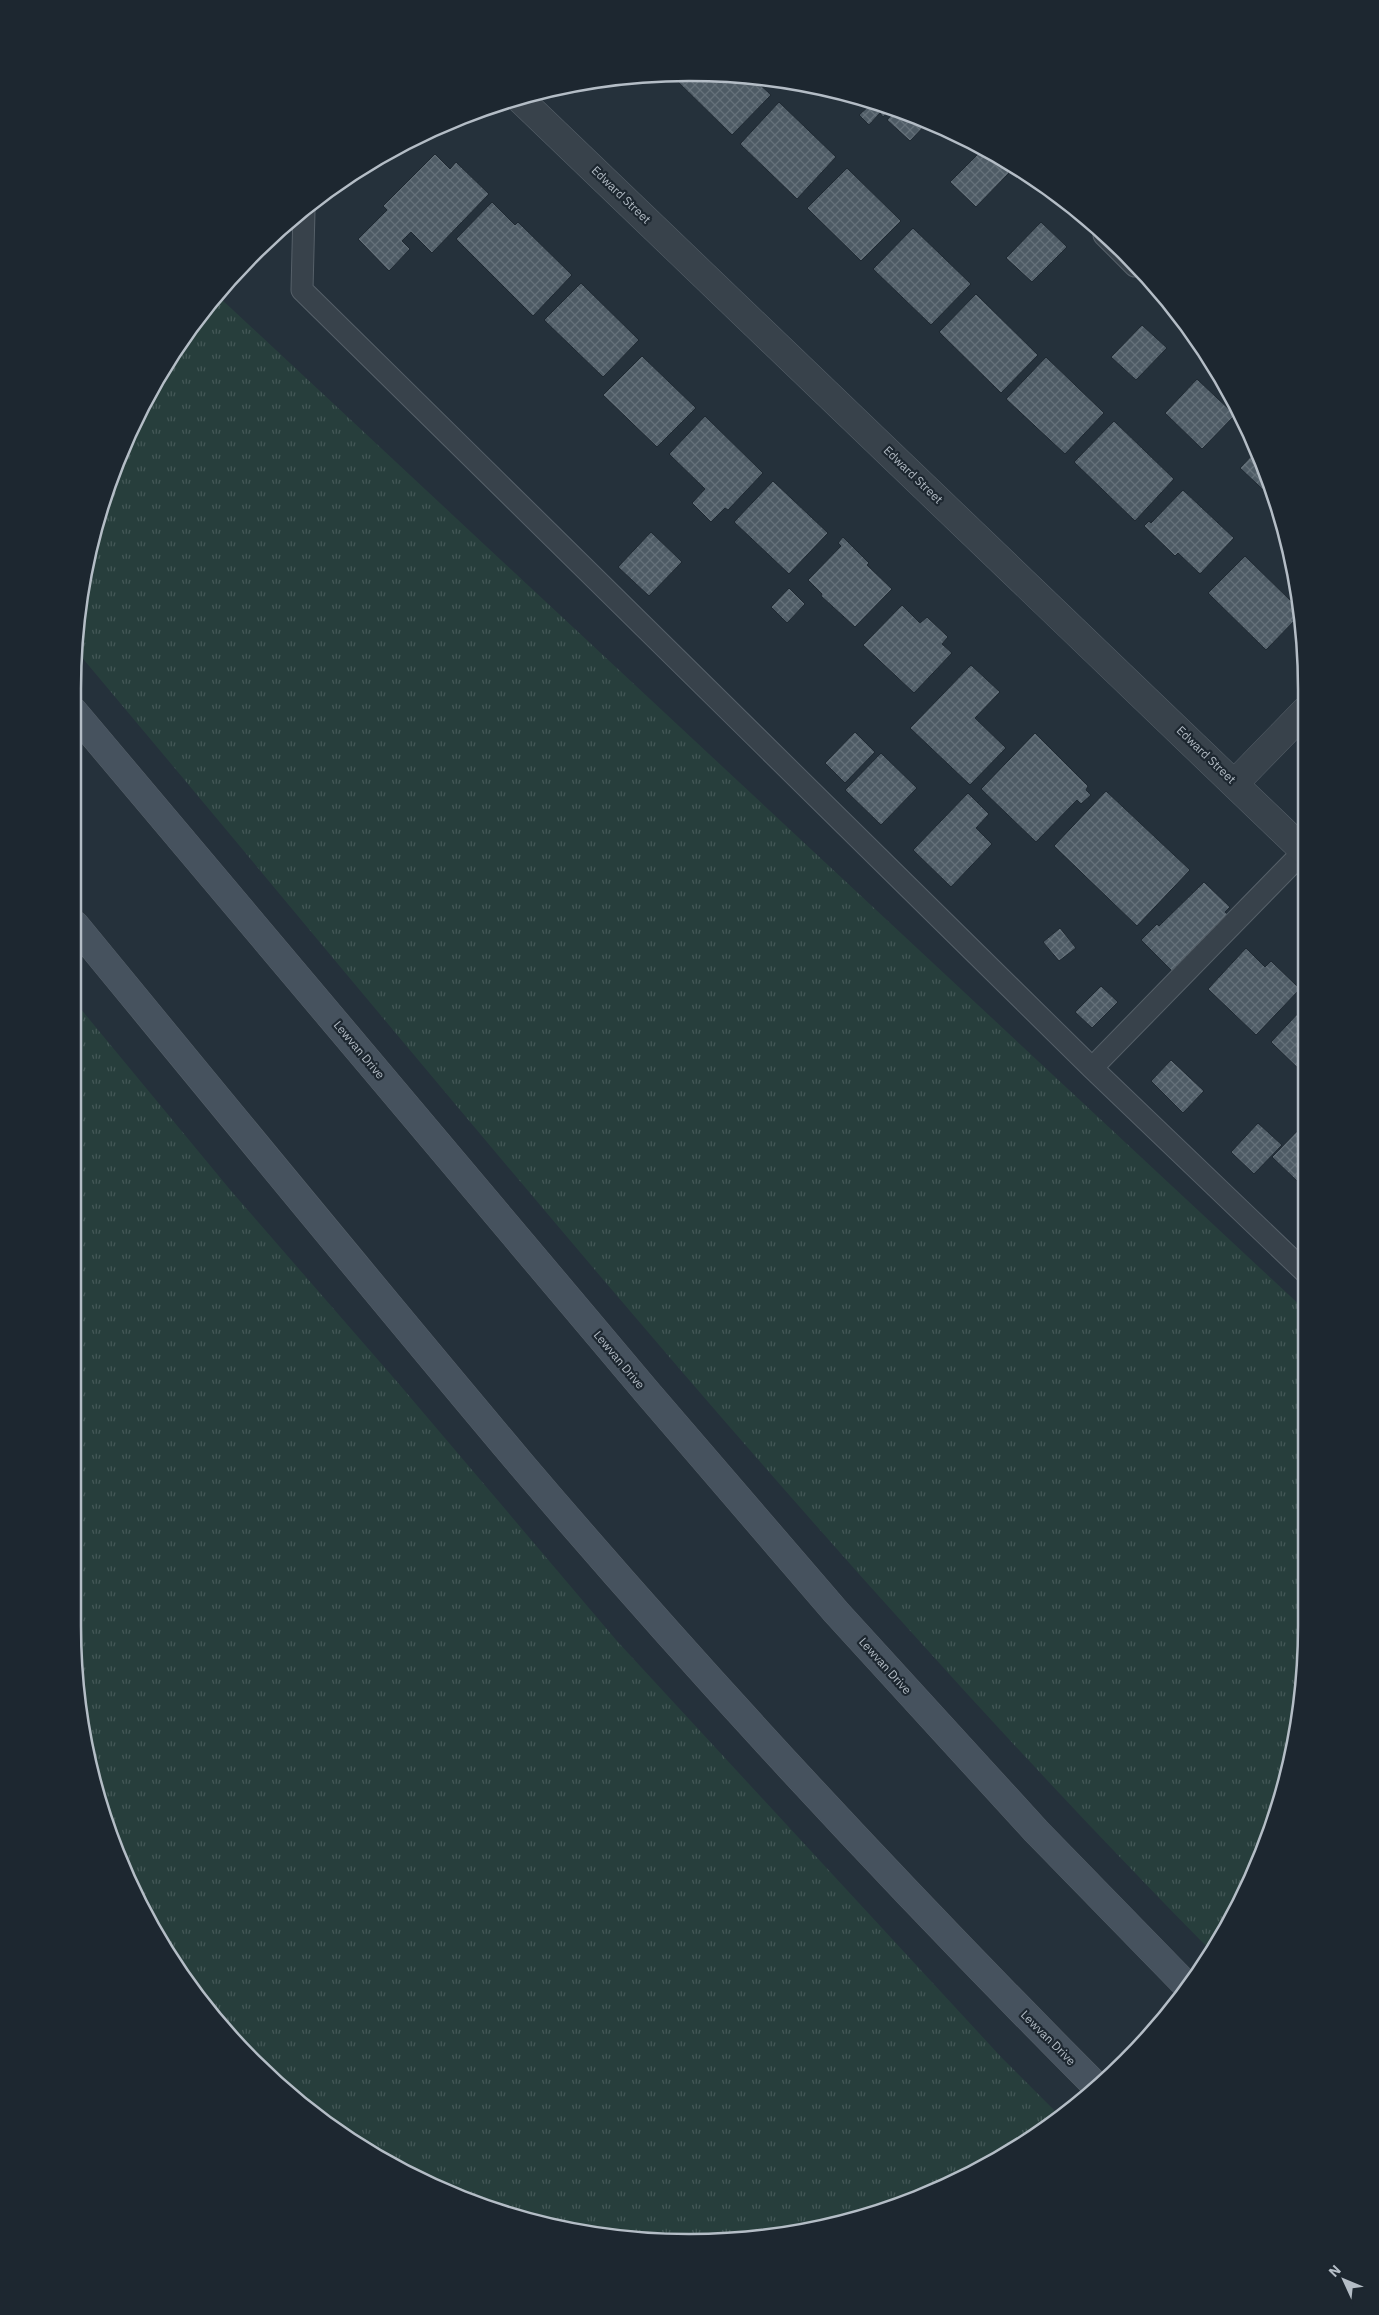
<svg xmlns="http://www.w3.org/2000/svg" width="1379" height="2315" viewBox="0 0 1379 2315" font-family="'IBM Plex Sans',sans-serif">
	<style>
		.grass { fill: url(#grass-tufts) }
		.building { fill: url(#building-cross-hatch); stroke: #1f2932 }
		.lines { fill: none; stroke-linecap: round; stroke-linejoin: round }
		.lane-casing { stroke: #566069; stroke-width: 23 }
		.street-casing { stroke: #566069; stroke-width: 29 }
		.secondary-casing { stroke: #566069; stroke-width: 29 }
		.lane { stroke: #38424b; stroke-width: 21 }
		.street { stroke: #38424b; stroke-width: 28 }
		.secondary { stroke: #46525e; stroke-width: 28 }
		.labels { text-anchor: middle; stroke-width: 4.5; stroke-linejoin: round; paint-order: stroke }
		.street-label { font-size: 12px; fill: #b4bdc6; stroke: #1d2730 }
		.rim { fill: none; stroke: #b4bdc6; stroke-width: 2.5 }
	</style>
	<defs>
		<pattern id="grass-tufts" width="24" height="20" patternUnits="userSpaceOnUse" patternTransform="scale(1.25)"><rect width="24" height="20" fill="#273e3c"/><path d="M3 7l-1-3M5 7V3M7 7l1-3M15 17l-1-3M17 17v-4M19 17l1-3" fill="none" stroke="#445857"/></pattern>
		<pattern id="building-cross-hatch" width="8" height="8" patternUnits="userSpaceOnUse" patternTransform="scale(1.25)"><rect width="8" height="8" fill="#4e5b65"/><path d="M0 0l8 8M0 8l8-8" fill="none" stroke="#65717a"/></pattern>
	</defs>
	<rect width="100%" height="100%" fill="#25313b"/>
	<path class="grass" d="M218 296 1305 1310V1666L1274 1824 1211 1951C806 1540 445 1089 74 648L105 491 176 347Z
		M75 1002 232 1192 399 1384 617 1641 1002 2058 1061 2117 925 2196 810 2231 730 2241 609 2237 530 2221 417 2179 346 2138 253 2062 200 2001 136 1899 105 1824 78 1706Z"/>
	<path class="building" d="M689 73 754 79 771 95 732 135 671 75Z
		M779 102 836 157 797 199 740 144Z
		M867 102 890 109 883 117 880 113 869 125 859 115 870 105Z
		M896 110 925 119 929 121 910 141 887 120Z
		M982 150 990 154 1009 173 976 207 950 182Z
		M435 154 450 169 456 162 489 194 432 253 411 232 402 241 410 249 389 271 358 239 387 210 383 206Z
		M847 168 901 221 861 261 807 208Z
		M492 202 515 225 518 222 572 275 533 316 456 239Z
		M1041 222 1067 247 1032 282 1006 258Z
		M913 228 971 284 931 325 873 269Z
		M581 283 639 340 603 377 544 320Z
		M976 294 1038 355 1001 393 939 332Z
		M1142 325 1167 348 1136 380 1111 357Z
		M642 356 696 408 657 447 603 395Z
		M1046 357 1104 413 1065 454 1006 399Z
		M1197 379 1235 415 1202 449 1165 413Z
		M705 416 763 473 728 510 725 508 711 522 692 503 705 489 669 454Z
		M1114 421 1174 479 1135 521 1074 462Z
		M1256 451 1274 491 1276 502 1240 468Z
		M773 481 828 533 789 574 734 522Z
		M1183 490 1234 538 1200 574 1178 553 1175 556 1144 526 1149 521 1151 523Z
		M651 532 682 562 649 596 618 567Z
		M843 537 869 563 867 565 892 589 855 627 821 596 822 594 808 580 841 546 838 543Z
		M1245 556 1297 607 1299 616 1266 650 1208 593Z
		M789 588 805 604 787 623 771 607Z
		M902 605 920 623 927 617 948 637 942 644 952 653 914 693 863 645Z
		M971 665 1000 692 975 718 1006 748 970 785 910 728Z
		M855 732 875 752 845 783 825 763Z
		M1035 733 1088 786 1086 790 1091 795 1081 804 1077 800 1036 842 981 789Z
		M881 753 917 788 881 825 845 790Z
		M1106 791 1190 870 1137 926 1054 846Z
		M968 793 989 814 976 828 992 844 951 887 913 850Z
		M1204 882 1230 907 1225 912 1231 917 1173 972 1141 940 1157 924 1159 926Z
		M1060 928 1076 948 1059 961 1043 942Z
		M1246 948 1265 967 1271 961 1300 989 1256 1035 1208 989Z
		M1101 986 1118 1002 1092 1028 1075 1012Z
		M1305 1001V1075L1271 1042 1303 1008 1301 1005Z
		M1171 1060 1204 1091 1183 1113 1151 1081Z
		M1258 1123 1282 1145 1254 1174 1231 1152Z
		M1305 1123V1172L1297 1181 1272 1157Z"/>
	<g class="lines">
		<g class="lane-casing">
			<path id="lane" d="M304 211 302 290 1092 1068 1305 1272
				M1104 235 1135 266
				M1092 1068 1304 851"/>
		</g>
		<g class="street-casing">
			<path id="street" d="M520 99 1305 852
				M1235 783 1305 711"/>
		</g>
		<g class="secondary-casing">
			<path id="secondary" d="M74 712 646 1391 836 1612 1036 1831 1188 1987
				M75 925C223 1105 371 1286 521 1464 704 1679 897 1886 1096 2086"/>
		</g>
		<use href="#lane" class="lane"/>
		<use href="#street" class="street"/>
		<use href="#secondary" class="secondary"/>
	</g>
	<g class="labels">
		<g class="street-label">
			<text transform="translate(621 195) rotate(44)" y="4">Edward Street</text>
			<text transform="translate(913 475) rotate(44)" y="4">Edward Street</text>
			<text transform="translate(1206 755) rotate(44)" y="4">Edward Street</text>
			<text transform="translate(359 1050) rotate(50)" y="4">Lewvan Drive</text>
			<text transform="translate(619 1360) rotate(50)" y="4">Lewvan Drive</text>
			<text transform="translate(885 1666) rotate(48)" y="4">Lewvan Drive</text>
			<text transform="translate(1048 2038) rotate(45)" y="4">Lewvan Drive</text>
		</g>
	</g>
	<path d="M0 0H1379V2315H0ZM689 81H690A608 608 0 0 1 1298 689V1626A608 608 0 0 1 690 2234H689A608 608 0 0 1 81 1626V689A608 608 0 0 1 689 81Z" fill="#1d2730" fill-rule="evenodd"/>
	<path class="rim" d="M689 81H690A608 608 0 0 1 1298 689V1626A608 608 0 0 1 690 2234H689A608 608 0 0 1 81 1626V689A608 608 0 0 1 689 81Z"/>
	<g transform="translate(1344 2280) rotate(314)" stroke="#1d2730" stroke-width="4" paint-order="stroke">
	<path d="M0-4L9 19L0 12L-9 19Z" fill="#b4bdc6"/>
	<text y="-8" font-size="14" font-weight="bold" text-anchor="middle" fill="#b4bdc6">N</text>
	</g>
</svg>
